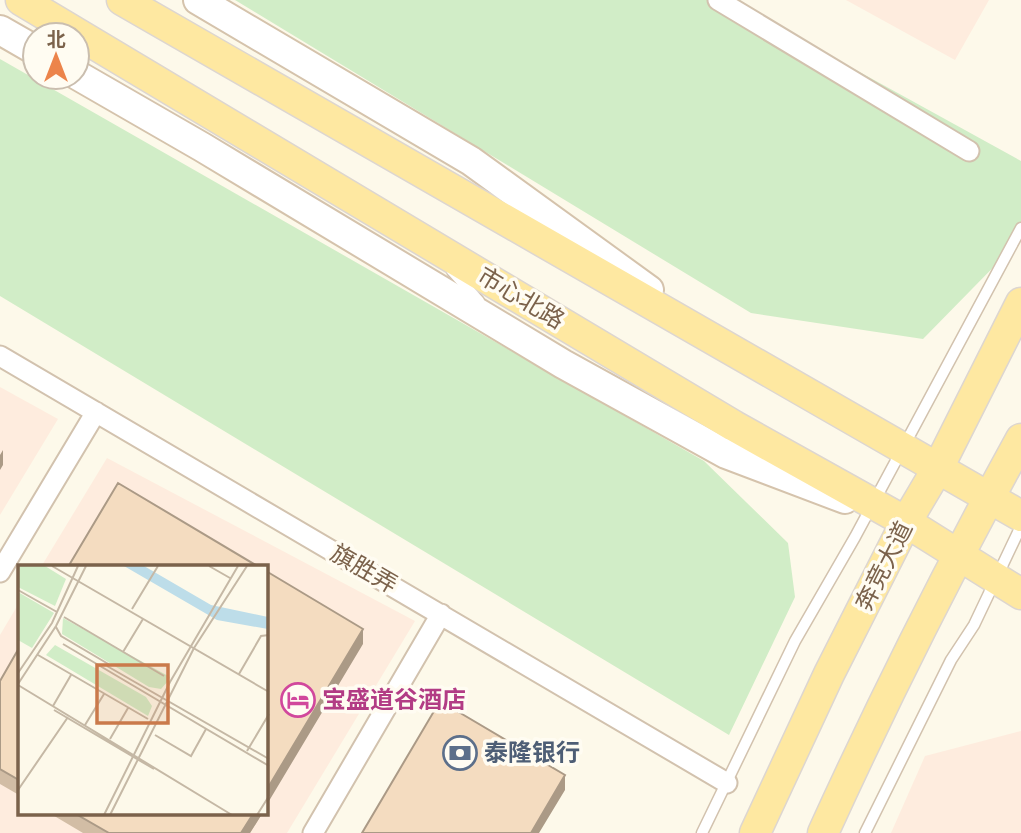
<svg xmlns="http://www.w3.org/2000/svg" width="1021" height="833" viewBox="0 0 1021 833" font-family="'Source Sans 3','Noto Sans SC',sans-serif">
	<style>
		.commercial { fill: #feecde }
		.green { fill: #d1edc7 }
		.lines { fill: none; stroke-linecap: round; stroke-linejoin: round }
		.lane-casing { stroke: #d2c2ae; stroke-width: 13 }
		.street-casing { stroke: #d2c2ae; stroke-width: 23 }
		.secondary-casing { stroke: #d5c3ac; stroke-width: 32 }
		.primary-casing { stroke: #ddd6d0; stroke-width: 33 }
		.lane { stroke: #fff; stroke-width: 10 }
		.street { stroke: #fff; stroke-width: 19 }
		.secondary { stroke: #fff; stroke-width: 28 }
		.primary { stroke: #fee8a1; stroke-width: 30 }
		.wall { fill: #d2bda5 }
		.shaded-wall { fill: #ab9a86 }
		.building { fill: #f4dcc0; stroke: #ab9a86; stroke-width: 2 }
		.labels { text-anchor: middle; stroke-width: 7; stroke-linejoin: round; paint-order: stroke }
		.street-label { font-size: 24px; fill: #7b624b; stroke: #fffcf2 }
		.hotel-label { font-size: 24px; font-weight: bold; fill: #b23c85; stroke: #fffcf2; text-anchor: start }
		.service-label { font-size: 24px; font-weight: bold; fill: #4e5e75; stroke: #fffcf2; text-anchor: start }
		.inset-road { fill: none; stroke: #c5b8a5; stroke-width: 2 }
		.view { fill: #ca7a4b; fill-opacity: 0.15; stroke: #ca7a4b; stroke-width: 3.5 }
		.inset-edge { fill: none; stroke: #7b624b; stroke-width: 3.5 }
	</style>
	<rect width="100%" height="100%" fill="#fdf9ea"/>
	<path class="commercial" d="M846 0H989L955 60Z
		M0 387 58 419 0 515Z
		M107 458 415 621 287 833H0V635L19 603V814H266V567H41Z
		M1021 731V833H891L925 756Z"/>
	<path class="green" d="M235 0H729L1021 161V239L923 339 751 313Z
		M0 59 704 461 788 543 795 597 729 735 0 296Z"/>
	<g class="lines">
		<g class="lane-casing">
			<path id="lane" d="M452 271 479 301
				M702 833 795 641 855 537 1021 228
				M865 833 951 660 974 625 1021 526"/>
		</g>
		<g class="street-casing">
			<path id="street" d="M718 0 969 151
				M0 356 727 783
				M0 572 96 412
				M313 833 441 614"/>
		</g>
		<g class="secondary-casing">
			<path id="secondary" d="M198 0 471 161 649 290
				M0 30 35 50
				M77 75 202 147 563 364 726 454 845 499"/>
		</g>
		<g class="primary-casing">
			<path id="primary" d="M21 0 734 426 906 522 1021 594
				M122 0 1021 516
				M755 833 829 674 906 522 938 468 1021 303
				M823 833C884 699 950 568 1021 439"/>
		</g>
		<use href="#lane" class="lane"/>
		<use href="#street" class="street"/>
		<use href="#secondary" class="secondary"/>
		<use href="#primary" class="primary"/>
	</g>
	<path class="wall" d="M19 648V795L0 784V681Z
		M51 814H262L250 833H83Z"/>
	<path class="shaded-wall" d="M3 450V465L0 470V455Z
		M363 629V644L266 806V791Z
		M565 775V790L539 833H531Z
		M253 814H262L250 833H241Z"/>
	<path class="building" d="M118 483 259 567H68Z
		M266 571 363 629 266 791Z
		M19 648V780L0 769V681Z
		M440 701 565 775 531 833H362Z
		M76 814H253L241 833H109Z"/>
	<defs>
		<g id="hotel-ring" transform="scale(1.75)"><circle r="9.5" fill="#fffcf2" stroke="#d1479c" stroke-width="1.5"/><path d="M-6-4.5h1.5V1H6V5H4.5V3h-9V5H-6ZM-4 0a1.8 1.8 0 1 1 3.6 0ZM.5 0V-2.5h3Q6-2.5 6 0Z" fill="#d1479c"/></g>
		<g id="bank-ring" transform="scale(1.75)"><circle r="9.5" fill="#fffcf2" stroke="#5c6f8a" stroke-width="1.5"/><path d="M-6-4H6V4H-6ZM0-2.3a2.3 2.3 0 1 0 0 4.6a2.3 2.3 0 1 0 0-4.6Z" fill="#5c6f8a"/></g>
	</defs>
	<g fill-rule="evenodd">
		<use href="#hotel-ring" x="298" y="700"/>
		<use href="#bank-ring" x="460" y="753"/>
	</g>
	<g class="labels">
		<g class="street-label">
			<text transform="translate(521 298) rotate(31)" y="8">市心北路</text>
			<text transform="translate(884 566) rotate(-63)" y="8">奔竞大道</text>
			<text transform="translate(364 569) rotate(30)" y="8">旗胜弄</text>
		</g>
		<g class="hotel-label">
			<text x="322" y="708">宝盛道谷酒店</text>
		</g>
		<g class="service-label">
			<text x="484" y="761">泰隆银行</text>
		</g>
	</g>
	<g transform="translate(18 565)">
		<rect width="250" height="250" fill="#fdf9ea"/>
		<path d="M0 1H27L48 14 37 41 0 22ZM0 27 36 48 14 83 0 75ZM45 53 152 112 150 116 143 124 131 122 44 69ZM37 80 128 132 134 141 130 151 28 90Z" fill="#d1edc7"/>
		<path d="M106 1H126L193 40 250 52V64L199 55Z" fill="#bddde9"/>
		<path class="inset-road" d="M34 1 251 127M191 1 212 13M0 25 39 47M114 44 140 1M46 52 146 111M38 62 43 71 92 100M45 79 251 201M105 87 125 54M20 90 130 154M89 101 251 194M0 108 34 58 60 1M221 109 243 71 251 70M0 119 38 61 68 1M0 120 214 250M35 141 53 110M36 145 136 204M67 160 86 129M137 170 173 191 188 164M92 174 110 143M229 186 251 149M0 225 50 152M86 250 152 117 220 1M92 250 176 83 229 1M239 250 251 231"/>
		<path class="view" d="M79 100H150V158H79Z"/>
		<rect width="250" height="250" class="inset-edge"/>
	</g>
	<g transform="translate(56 56)"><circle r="33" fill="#fffcf2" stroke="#cabeaf" stroke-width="2"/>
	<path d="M0-5L12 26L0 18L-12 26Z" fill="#ec844b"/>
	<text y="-10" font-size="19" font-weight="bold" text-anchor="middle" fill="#7b624b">北</text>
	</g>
</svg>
